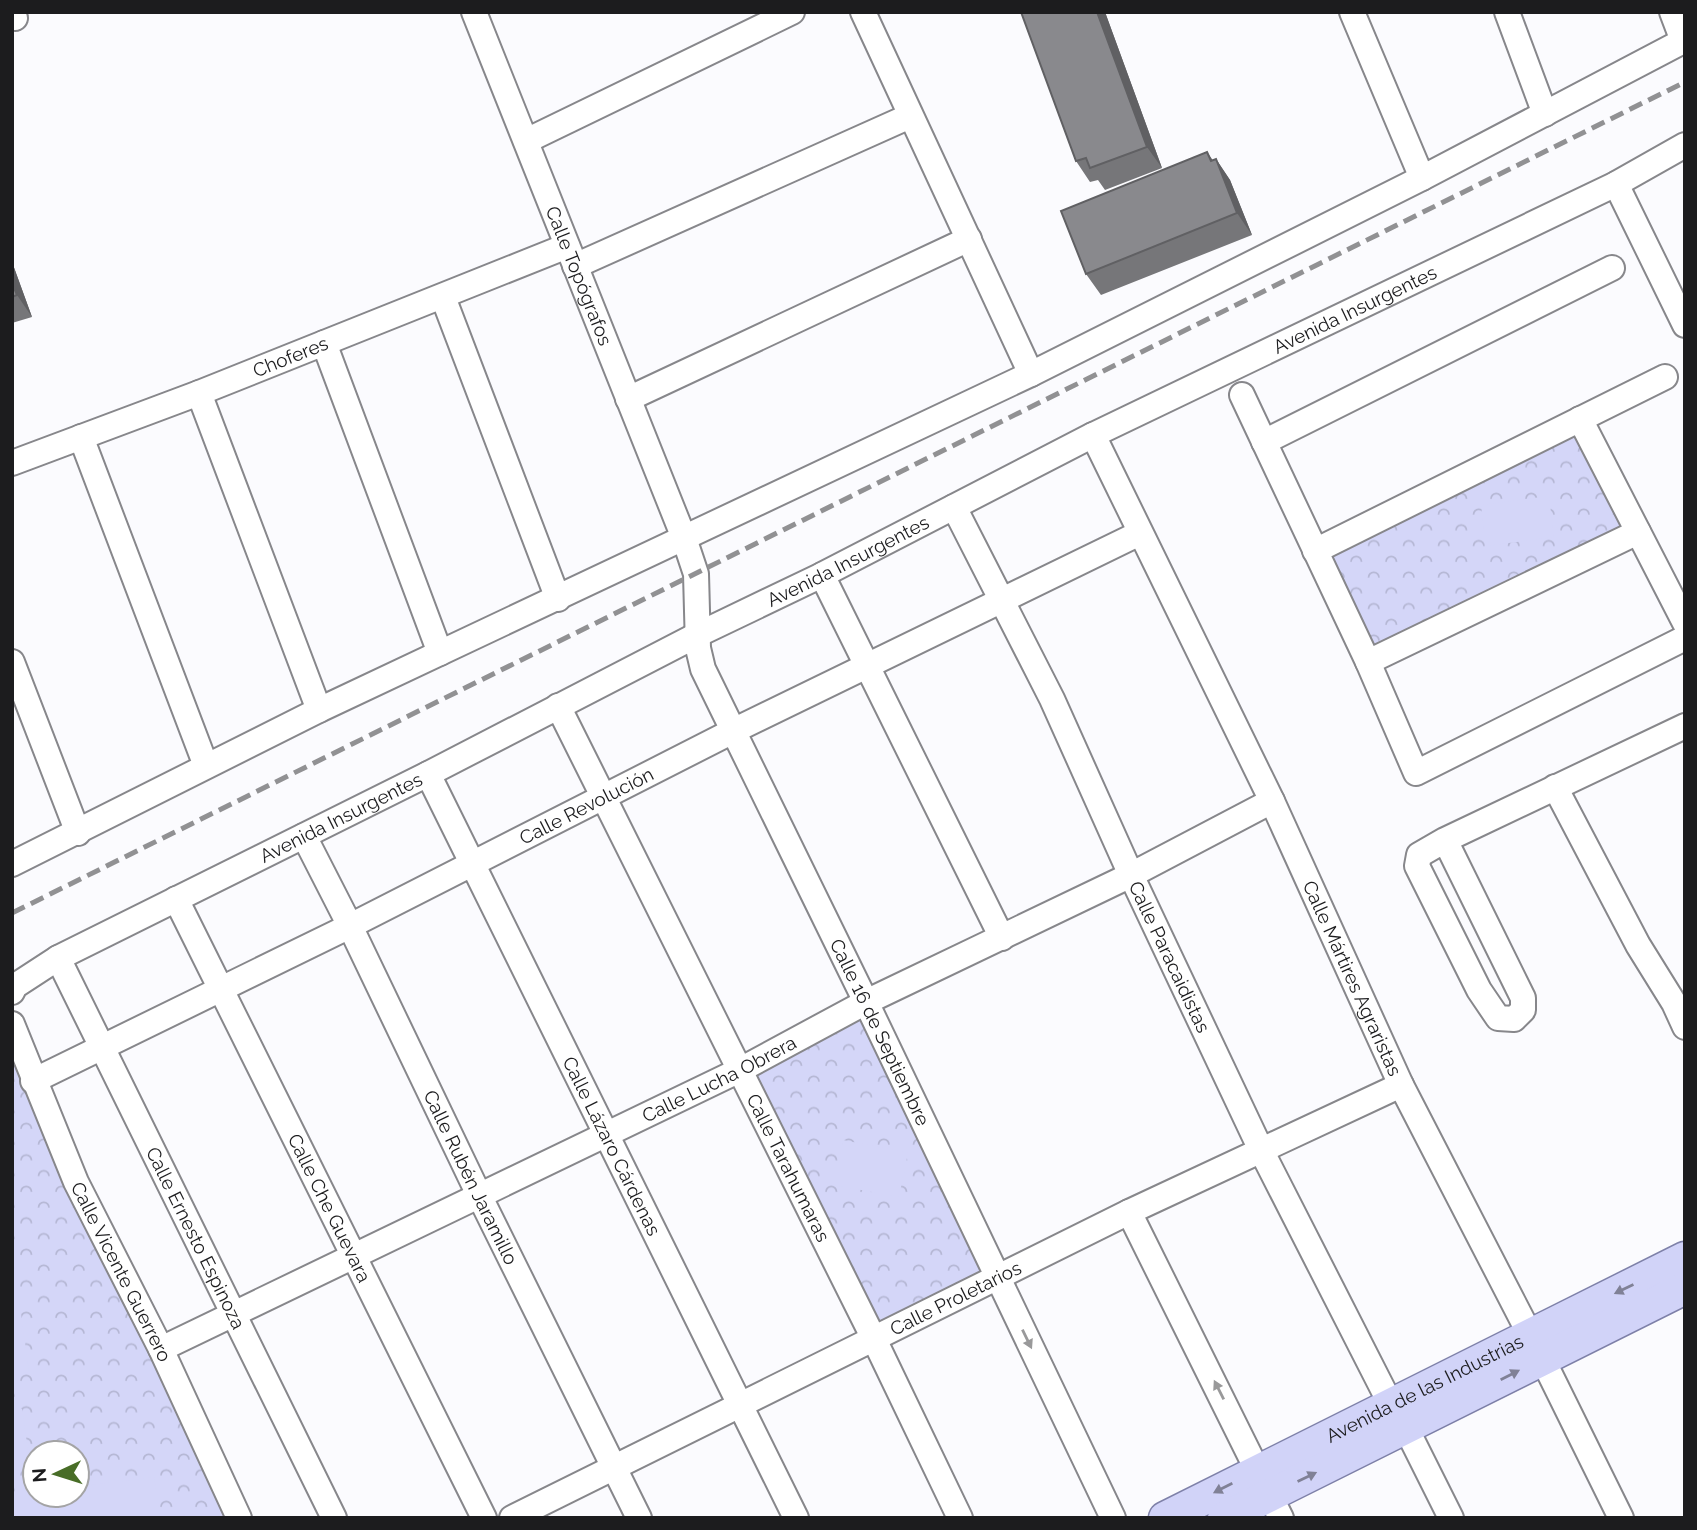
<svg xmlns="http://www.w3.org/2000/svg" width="1697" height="1530" viewBox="0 0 1697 1530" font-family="Raleway,sans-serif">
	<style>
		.park { fill: url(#park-crowns); fill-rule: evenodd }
		.garden { fill: #d4d6f8 }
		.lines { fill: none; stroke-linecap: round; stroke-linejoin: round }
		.minor-casing { stroke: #87878b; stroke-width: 28 }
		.major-casing { stroke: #7e80a8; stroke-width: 35 }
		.minor { stroke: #fff; stroke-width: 24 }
		.major { stroke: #d1d3f8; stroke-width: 32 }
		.rail { stroke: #919193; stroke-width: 5; stroke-dasharray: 14 7; stroke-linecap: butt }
		.wall { fill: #767679 }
		.shaded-wall { fill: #606063 }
		.building { fill: #89898d; stroke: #606063; stroke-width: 2 }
		.oneway { fill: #808196 }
		.oneway2 { fill: #99999a }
		.labels { text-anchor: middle; stroke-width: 5; stroke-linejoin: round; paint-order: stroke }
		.street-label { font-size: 19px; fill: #1c1c1e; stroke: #fff }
	</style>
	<defs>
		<pattern id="park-crowns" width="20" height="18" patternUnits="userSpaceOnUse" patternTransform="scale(1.75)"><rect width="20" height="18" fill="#d4d6f8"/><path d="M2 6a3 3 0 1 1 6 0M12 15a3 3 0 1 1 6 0" fill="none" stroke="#b5b7d4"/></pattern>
	</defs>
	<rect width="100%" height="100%" fill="#fbfbfe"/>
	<path class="park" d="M1580 419 1638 532 1368 662 1315 551Z
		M866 1002 997 1278 874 1339 740 1070Z
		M12 1024 239 1518H12ZM35 1453H77V1495H35Z"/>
	<path class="garden" d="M1549 496 1554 537 1486 546 1481 505Z
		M843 1140 908 1153 899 1197 834 1185Z
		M12 1247 29 1372 12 1375Z
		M12 1406 22 1409 29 1457 22 1464 12 1466Z
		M154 1477 160 1518H12V1495L35 1492V1495H77V1487Z"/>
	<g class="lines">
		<g class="minor-casing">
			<g id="minor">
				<path d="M12 12 15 18"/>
				<path id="s1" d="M474 12 684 538 696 574 698 648 703 669 866 1002 1113 1518"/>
				<path d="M863 12 1031 374"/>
				<path d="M1352 12 1422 178"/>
				<path d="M1507 12 1545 114"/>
				<path d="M1672 12 1683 41"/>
				<path d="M526 141 792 12"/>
				<path d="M1616 184 1685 325"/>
				<path d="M575 266 910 116"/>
				<path d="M443 297 558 599"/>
				<path d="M324 343 440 653"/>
				<path d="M199 393 319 710"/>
				<path d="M1242 395 1368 662 1416 773 1685 638"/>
				<path d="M628 399 969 239"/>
				<path d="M1580 419 1685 623"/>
				<path id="s2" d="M1093 435 1272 801 1401 1085 1542 1358 1621 1518"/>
				<path d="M81 437 206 766"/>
				<path d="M1264 442 1612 268"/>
				<path id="s3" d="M12 463 199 393 567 246"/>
				<path id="s4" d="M954 507 1052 699 1131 875 1261 1150 1391 1405"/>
				<path d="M1315 551 1665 377"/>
				<path d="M822 575 1002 938"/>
				<path d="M12 662 78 833"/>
				<path d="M1368 662 1638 532"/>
				<path id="s5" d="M558 706 874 1339 960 1518"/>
				<path id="s6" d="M428 774 796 1518"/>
				<path d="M1555 787 1638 945 1674 1003 1685 1027"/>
				<path id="s7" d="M304 836 350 926 479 1195 639 1518"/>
				<path d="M1445 840 1523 998V1010L1514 1019 1498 1018 1479 990 1417 866 1419 855 1445 840 1685 726"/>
				<path d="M12 864 319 710 1031 374 1422 178 1685 40"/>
				<path id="s8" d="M176 899 484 1518"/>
				<path id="s9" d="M58 958 334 1518"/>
				<path id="s10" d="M12 992 15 986 58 958 428 774 697 635 822 575 1093 435 1616 184 1685 145"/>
				<path id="s11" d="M12 1024 76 1182 161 1349 239 1518"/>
				<path id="s12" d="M33 1081 350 926 733 731 1140 533"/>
				<path d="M1129 1212 1281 1518"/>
				<path id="s13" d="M161 1349 740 1070 866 1002 1131 875 1272 801"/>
				<path d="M1406 1428 1451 1518"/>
				<path id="s14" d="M512 1518 1129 1212 1401 1085"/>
			</g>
		</g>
		<g class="major-casing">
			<g id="major">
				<path id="s15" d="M1165 1518 1685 1258"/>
				<path d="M1224 1518 1685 1288"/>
			</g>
		</g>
		<use href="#minor" class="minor"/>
		<use href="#major" class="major"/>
		<path class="rail" d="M12 913 1685 82"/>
	</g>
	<path class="wall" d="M1021 12H1105L1162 168 1105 190 1098 180 1090 182 1076 161Z
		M1216 159 1230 180 1252 235 1101 295 1086 274 1212 160Z
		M12 262 32 317 12 323Z"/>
	<path class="shaded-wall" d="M1097 12H1105L1162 168 1147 147Z
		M1207 152 1221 172 1216 159 1230 180 1252 235 1237 213Z
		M12 262 32 317 17 295 12 283Z"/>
	<path class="building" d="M1021 12H1097L1147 147 1090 168 1086 158 1076 161Z
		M1207 152 1211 161 1216 159 1237 213 1086 274 1061 211Z
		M12 283 17 295 12 297Z"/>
	<defs><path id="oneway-solid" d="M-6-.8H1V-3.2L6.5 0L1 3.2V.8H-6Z" transform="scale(1.75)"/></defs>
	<g class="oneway">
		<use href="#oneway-solid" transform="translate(1624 1289) rotate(154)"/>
		<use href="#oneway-solid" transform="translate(1510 1375) rotate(-27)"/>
		<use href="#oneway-solid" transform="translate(1307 1477) rotate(-26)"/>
		<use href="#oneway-solid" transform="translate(1223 1488) rotate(153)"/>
	</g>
	<g class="oneway2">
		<use href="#oneway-solid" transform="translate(1027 1339) rotate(64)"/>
		<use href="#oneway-solid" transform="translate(1219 1390) rotate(-117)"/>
	</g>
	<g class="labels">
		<g class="street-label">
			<text dy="7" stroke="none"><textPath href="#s1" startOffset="284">Calle Topógrafos</textPath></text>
			<text dy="7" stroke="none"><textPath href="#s10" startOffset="1508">Avenida Insurgentes</textPath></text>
			<text dy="7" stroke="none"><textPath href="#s3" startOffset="298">Choferes</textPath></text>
			<text dy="7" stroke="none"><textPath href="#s10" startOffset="942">Avenida Insurgentes</textPath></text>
			<text dy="7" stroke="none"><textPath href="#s12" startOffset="618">Calle Revolución</textPath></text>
			<text dy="7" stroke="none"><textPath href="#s10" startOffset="374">Avenida Insurgentes</textPath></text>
			<text dy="7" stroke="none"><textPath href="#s4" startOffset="499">Calle Paracaidistas</textPath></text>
			<text dy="7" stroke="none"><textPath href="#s2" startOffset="602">Calle Mártires Agraristas</textPath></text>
			<text dy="7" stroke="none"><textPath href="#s1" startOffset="1104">Calle 16 de Septiembre</textPath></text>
			<text dy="7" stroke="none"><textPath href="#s13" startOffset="620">Calle Lucha Obrera</textPath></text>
			<text dy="7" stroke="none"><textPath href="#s6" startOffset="415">Calle Lázaro Cárdenas</textPath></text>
			<text dy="7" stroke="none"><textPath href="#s5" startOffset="516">Calle Tarahumaras</textPath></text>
			<text dy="7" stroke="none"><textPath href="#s7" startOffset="380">Calle Rubén Jaramillo</textPath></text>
			<text dy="7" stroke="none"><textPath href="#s8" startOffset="345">Calle Che Guevara</textPath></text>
			<text dy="7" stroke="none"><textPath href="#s9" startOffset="312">Calle Ernesto Espinoza</textPath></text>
			<text dy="7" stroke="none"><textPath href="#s11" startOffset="271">Calle Vicente Guerrero</textPath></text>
			<text dy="7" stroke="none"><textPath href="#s14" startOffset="495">Calle Proletarios</textPath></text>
			<text dy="7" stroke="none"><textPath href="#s15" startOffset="290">Avenida de las Industrias</textPath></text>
		</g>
	</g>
	<rect width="1697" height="1530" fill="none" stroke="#1c1c1e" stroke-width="28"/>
	<g transform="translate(56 1474) rotate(266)"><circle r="33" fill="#ffffff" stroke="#a4a4a5" stroke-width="2"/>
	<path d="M0-5L12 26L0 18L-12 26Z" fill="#486d27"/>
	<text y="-10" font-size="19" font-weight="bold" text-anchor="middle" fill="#1c1c1e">N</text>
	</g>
</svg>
